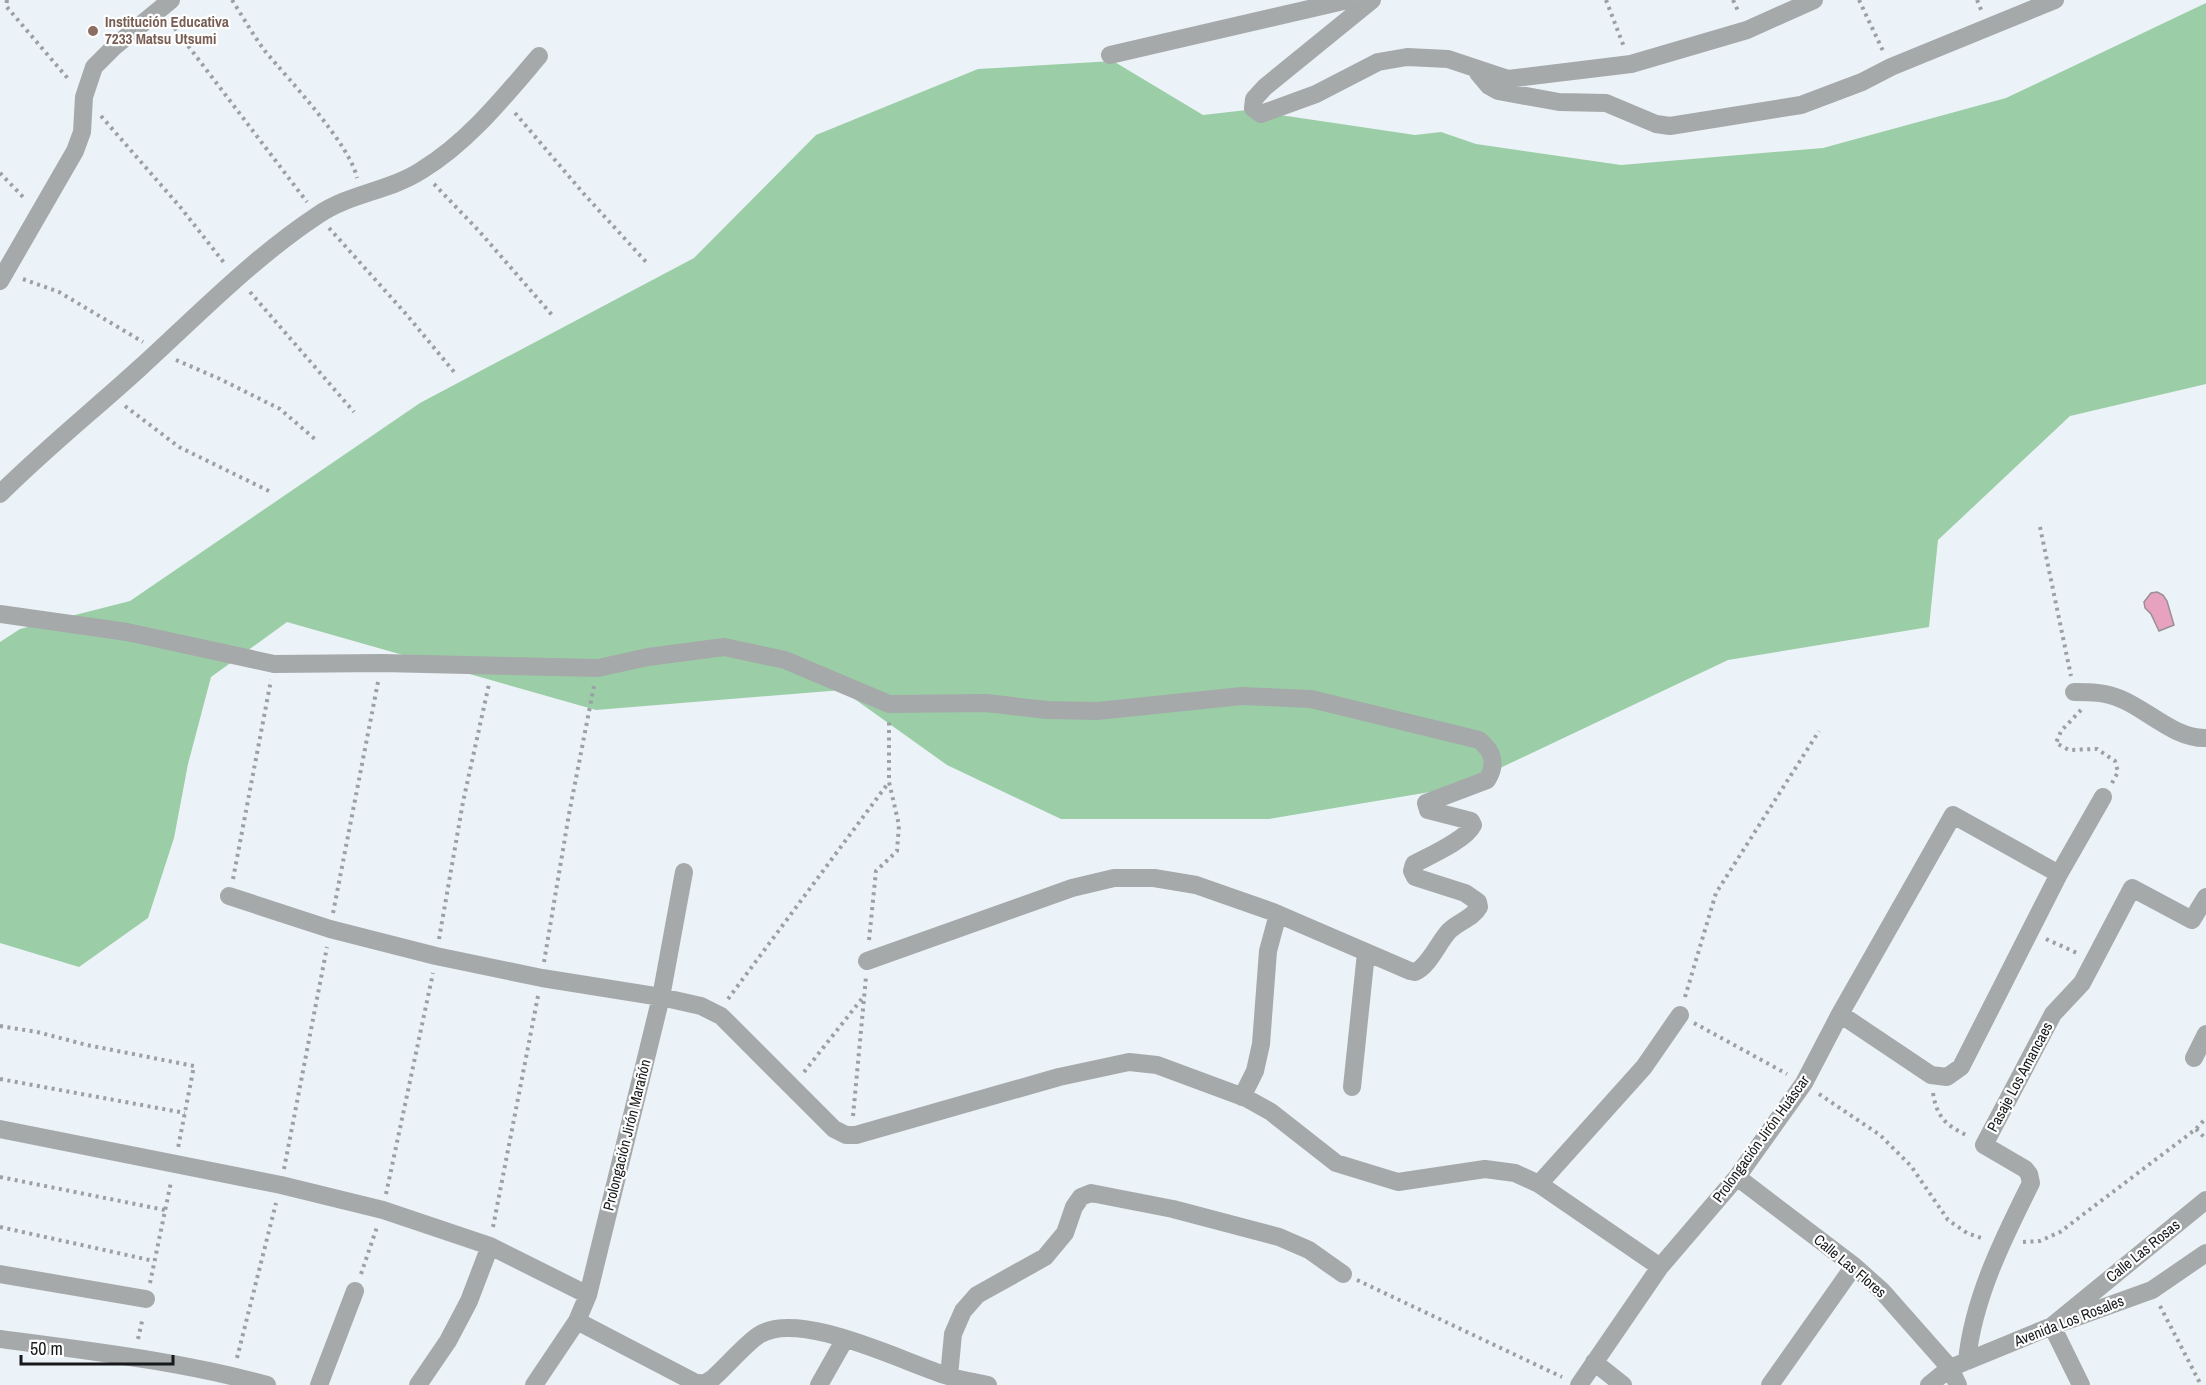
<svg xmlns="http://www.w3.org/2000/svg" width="2206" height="1385" viewBox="0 0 2206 1385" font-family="'Archivo Narrow',sans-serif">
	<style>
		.green { fill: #9bcea6 }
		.building { fill: #e7a2c0; stroke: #989093; stroke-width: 1.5 }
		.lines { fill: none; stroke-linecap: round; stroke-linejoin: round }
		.path { stroke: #9ba0a4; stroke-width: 4; stroke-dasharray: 3 4.5; stroke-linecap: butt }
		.minor { stroke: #a5a9aa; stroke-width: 18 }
		.education-dot { fill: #8d6e63; stroke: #fefefe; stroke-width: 2 }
		.labels { text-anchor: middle; stroke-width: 4.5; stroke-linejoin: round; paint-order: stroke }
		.education-label { font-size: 15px; font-weight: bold; fill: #785e54; stroke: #fefefe; text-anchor: start }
		.street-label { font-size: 15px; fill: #17191b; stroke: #fefefe }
	</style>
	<rect width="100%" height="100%" fill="#ebf2f8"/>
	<path class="green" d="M2206 3V384L2070 416 1938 540 1929 627 1728 660 1460 787 1269 819H1061L947 765 842 690 596 710 287 622 211 677 188 764 174 838 148 918 79 967 0 943V642L20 629 130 601 420 403 694 258 816 135 978 69 1113 61 1203 115 1247 110 1415 135 1441 132 1476 144 1621 165 1823 148 2006 98Z"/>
	<path class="building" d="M2157 592 2163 595 2167 601 2174 625 2159 631 2151 614 2145 608 2144 602 2151 593Z"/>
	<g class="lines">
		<path class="path" d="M7 0 6 6 70 81
			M232 0C243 17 253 35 265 51 289 80 350 144 357 178
			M1606 0 1624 47
			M1733 0 1739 13
			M1859 0 1884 53
			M1977 0 1982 12
			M170 22 307 202
			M515 113 584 194 647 263
			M101 116 181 208 225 264
			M0 173 26 200
			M434 184 479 231 552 315
			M329 228 406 314 455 373
			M23 279 59 292 143 342
			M250 292 354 412
			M176 360 220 379 280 409 316 440
			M125 406 179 447 271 492
			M2040 527 2071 676
			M2081 710 2061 731 2056 743 2069 750 2097 749 2115 761 2118 772 2112 783
			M233 879 271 680
			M333 913 378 682
			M439 939 463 802 489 684
			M2046 939 2077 953
			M869 940 876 871 897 851 899 825 889 782V721
			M544 962 569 814 594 686
			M1685 997 1716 893 1819 731
			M728 999 889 782
			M1694 1023 1787 1074
			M0 1026 37 1032 87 1045 194 1066 178 1148
			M804 1072 864 996
			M0 1079 185 1113
			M1933 1093C1937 1118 1946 1125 1968 1136
			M1819 1094 1880 1135 1911 1166 1948 1220 1967 1233 1984 1239
			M853 1116 866 977
			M2196 1129 2206 1139
			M284 1169 327 947
			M0 1177 165 1210
			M386 1194 433 973
			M0 1227 154 1261
			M493 1227 538 996
			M2023 1242 2040 1241 2060 1232 2196 1129 2206 1118
			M361 1274 377 1227
			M1357 1280 1562 1377
			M150 1283 171 1182
			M2160 1306 2201 1385
			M138 1339 143 1317
			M237 1358 276 1203"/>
		<path class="minor" d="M1372 0 1265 87 1254 99 1253 108 1261 114 1316 94 1378 62 1407 57 1448 59 1508 79 1631 64 1747 30 1814 0
			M1110 55 1348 0
			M1478 73 1489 86 1498 91 1559 102 1606 103 1656 124 1670 126 1801 105 1862 82 1891 67 2055 0
			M0 281 75 151 82 132 84 97 94 67 115 46 171 0
			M0 494C45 449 95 409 142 366 199 314 253 258 318 215 350 193 390 191 422 170 468 142 504 97 539 56
			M0 614 127 632 274 664 382 663 598 668 648 657 724 647 785 660 889 704 986 703 1047 710 1097 711 1242 696 1311 699 1479 740C1493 751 1497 764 1487 780L1426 803 1428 810 1471 821 1473 825C1466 840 1429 856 1414 864L1412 871 1415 877 1465 893 1478 902 1479 907C1473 918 1458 922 1449 931 1438 943 1429 966 1415 972L1410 971 1273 912 1196 885 1154 878H1114L1072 888 867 961
			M2074 692C2090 692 2105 692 2121 699 2148 710 2175 739 2206 738
			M229 896 330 929 436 956 542 978 661 997 701 1006 721 1016 834 1129 846 1135H856L1059 1077 1129 1062 1157 1065 1246 1098 1271 1112 1336 1163 1398 1182 1485 1169 1515 1173 1539 1184 1660 1267
			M1840 1014 1931 1075 1947 1077 1961 1067 2059 874 2103 797
			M2194 1058 2206 1034
			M1352 1087 1366 953
			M1242 1097 1255 1071 1261 1044 1268 951 1278 914
			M0 1129 281 1185 383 1210 490 1246 588 1295
			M1737 1177 1854 1266 1882 1291 1950 1368 1958 1385
			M1539 1184 1644 1067 1680 1015
			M0 1274 146 1299
			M577 1321 694 1382 704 1384 712 1379C726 1367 745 1344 759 1335 800 1309 905 1363 948 1376 961 1380 975 1382 988 1385
			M0 1339C89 1351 180 1361 267 1385
			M1967 1361C1973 1299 2003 1239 2031 1183L2029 1174 2025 1169 1984 1145 2053 1014 2082 983 2132 888 2192 920 2206 897
			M1594 1362 1623 1385
			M949 1376 953 1334 963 1311 977 1295 1045 1257 1065 1233 1074 1207 1081 1197 1091 1193 1173 1209 1279 1237 1309 1250 1343 1274
			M319 1385 355 1291
			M418 1385 448 1341 469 1301 490 1246
			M534 1385 577 1321 588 1295 661 997 684 872
			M819 1385 845 1339
			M1579 1385 1660 1267 1737 1177 1804 1083 1840 1014 1953 815 2059 874
			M1770 1385 1854 1266
			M1929 1385 1950 1368 2052 1326 2152 1290 2206 1253
			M2081 1385 2052 1326 2206 1200"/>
	</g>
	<circle class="education-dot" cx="93" cy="31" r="6"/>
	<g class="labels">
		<g class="education-label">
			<text x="105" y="27">Institución Educativa<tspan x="105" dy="17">7233 Matsu Utsumi</tspan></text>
		</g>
		<g class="street-label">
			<text transform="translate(2020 1077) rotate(-62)" y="5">Pasaje Los Amancaes</text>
			<text transform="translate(627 1135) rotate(-76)" y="5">Prolongación Jirón Marañón</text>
			<text transform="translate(1761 1139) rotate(-54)" y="5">Prolongación Jirón Huáscar</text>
			<text transform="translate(2143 1251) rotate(-39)" y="5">Calle Las Rosas</text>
			<text transform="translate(1850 1266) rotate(40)" y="5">Calle Las Flores</text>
			<text transform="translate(2069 1321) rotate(-21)" y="5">Avenida Los Rosales</text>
		</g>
	</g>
	<path d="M21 1355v9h152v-9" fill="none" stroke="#17191b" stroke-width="3"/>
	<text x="30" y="1355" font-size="18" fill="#17191b" stroke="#fefefe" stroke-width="4.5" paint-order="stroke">50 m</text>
</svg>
